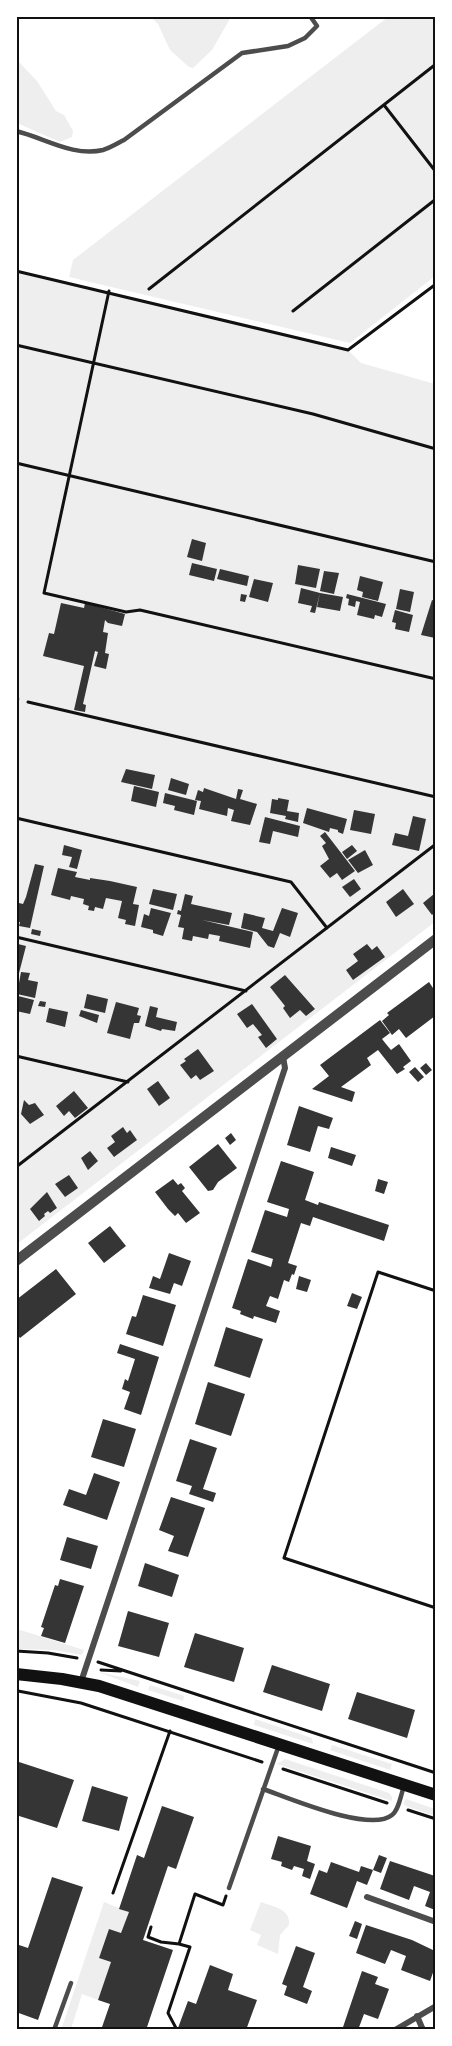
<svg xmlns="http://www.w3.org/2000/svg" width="452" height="2046" viewBox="0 0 452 2046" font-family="Montserrat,sans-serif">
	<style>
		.green { fill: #eee }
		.building { fill: #353535 }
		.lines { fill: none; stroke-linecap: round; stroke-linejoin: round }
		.path { stroke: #111; stroke-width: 3 }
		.service { stroke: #4c4c4c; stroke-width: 4.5 }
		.minor { stroke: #4c4c4c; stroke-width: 6 }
		.tertiary { stroke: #4c4c4c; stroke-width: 10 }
		.secondary { stroke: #111; stroke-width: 12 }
		.neatline { fill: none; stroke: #111; stroke-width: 2 }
	</style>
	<rect width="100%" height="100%" fill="#fff"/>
	<path class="green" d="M151 17H231L212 50 193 68 189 67 170 50 158 24Z
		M388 17H435V276L350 343 69 277 73 260Z
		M16 59 37 81 56 111 64 115 73 131 72 137 60 142 17 123Z
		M17 271 348 350 361 363 435 384 436 921 17 1244Z
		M17 1629 84 1650 82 1655 54 1650 17 1649Z
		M98 1672 140 1681 138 1687Z
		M150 1685 184 1696 183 1701 148 1690Z
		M255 1719 312 1738 313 1744 254 1725Z
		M332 1745 392 1764 390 1770 330 1750Z
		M285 1759 389 1793 392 1797V1801L277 1764Z
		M406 1799 435 1809V1816L406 1806 403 1803Z
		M104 1902 129 1912 121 1933 109 1929 99 1958 111 1962 98 2000 82 1994 71 2029 61 2030Z
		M261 1902C274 1907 291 1909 289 1925L280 1935 278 1954 257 1945 261 1935 250 1930Z"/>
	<path class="building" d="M192 539 206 543 202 561 187 557Z
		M192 563 217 569 214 581 189 575Z
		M298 565 320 569 316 588 295 584Z
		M220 569 249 576 247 586 217 579Z
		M324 571 339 573 334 594 320 591Z
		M360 576 383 582 378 601 362 597 363 592 357 590Z
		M254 579 273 583 268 602 249 597Z
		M301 588 320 593 315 613 310 612 312 606 298 603Z
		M400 589 414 592 410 612 396 609Z
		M320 593 343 597 340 611 317 607Z
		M241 594 247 595 245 602 240 601Z
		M347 594 386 604 382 617 375 615 374 619 357 615 360 602 356 601 355 607 348 605 349 599 346 598Z
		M432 600 435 601V638L421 635Z
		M61 603 84 608 85 603 125 614 122 626 108 623 105 620 103 632 108 633 105 653 109 654 106 669 94 666 98 652 95 651 83 704 86 705 85 712 74 710 84 666 43 656 49 633 54 634Z
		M395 610 413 615 409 632 395 629 396 623 392 622Z
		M126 769 155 775 152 789 121 782Z
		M171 778 189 784 186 795 168 790Z
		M134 786 159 792 156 807 131 801Z
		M204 788 236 799 238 789 243 790 240 799 257 804 250 825 231 821 234 810 228 808 227 816 199 809 201 801 195 800 198 790 203 792Z
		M165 793 197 801 194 815 174 810 175 806 163 803Z
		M278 798 289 800 287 811 299 813 298 822 285 819 286 816 270 813 272 799 278 800Z
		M307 808 347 819 343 834 338 832V830L330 828 329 832 303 823Z
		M354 810 375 814 371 834 350 830Z
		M413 816 426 819 419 851 392 845 395 833 408 836Z
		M265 817 300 826 298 837 273 831 270 844 259 842Z
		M325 832 355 871 342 880 337 873 330 878 320 866 329 859 322 846 326 843 320 836Z
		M64 845 82 850 77 869 69 867 72 857 62 855Z
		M352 845 357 851 347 859 342 852Z
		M365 850 373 865 358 873 348 860Z
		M35 864 44 866 30 928 19 926 20 922H16V913L19 903 23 904 26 897Z
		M58 868 77 872 75 877 90 880V878L110 881 137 887 133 904 139 905 135 926 125 924 126 920 118 918 122 901 106 898 103 909 95 907 94 911 88 910 89 906 83 904 84 899 71 896 70 900 51 895Z
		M354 879 361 889 350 897 342 887Z
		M153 889 177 894 173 910 149 904Z
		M403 889 414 904 396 917 386 902Z
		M185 894 193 896 191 904 232 913 229 925 202 920 253 932 250 948 219 941 220 936 209 934 208 939 193 936 192 941 182 939 184 928 178 927 181 915 177 914 178 910 181 911Z
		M434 894 435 912 432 915 423 903Z
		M151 908 171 913 163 936 153 933V930L141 927 144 914 149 916Z
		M282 908 298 913 290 937 280 933 274 948 268 946 257 932 241 928 244 913 265 918 262 928 273 931Z
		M32 929 41 931 40 936 31 934Z
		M18 944 26 946 18 977H16Z
		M367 944 372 950 377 946 385 957 353 980 346 970 358 961 353 954Z
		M21 972 30 973 28 980 38 982 35 998 17 994Z
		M285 975 315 1009 306 1016 300 1010 290 1018 283 1008 285 1006 270 987Z
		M429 982 435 991V1016L406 1038 399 1029 392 1035 382 1021 389 1015 387 1013Z
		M87 994 108 999 105 1013 84 1008Z
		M18 996 34 1000 30 1014 16 1011Z
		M40 1001 46 1002 45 1007 38 1006Z
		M116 1002 139 1008 137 1015 141 1016 139 1023H134L130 1039 107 1033Z
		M252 1004 277 1039 266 1048 258 1037 262 1035 253 1024 247 1028 237 1014Z
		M150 1006 158 1008 156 1017 177 1022 175 1031 162 1029 161 1031 145 1026Z
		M49 1008 68 1012 65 1027 46 1022Z
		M81 1010 99 1015 97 1023 79 1016Z
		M380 1020 390 1033 382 1039 386 1044 391 1050 399 1044 411 1061 403 1067 405 1069 397 1074 378 1050 367 1058 371 1065 341 1087 355 1092 352 1102 312 1089 329 1076 320 1065Z
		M198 1049 214 1071 200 1080 196 1075 191 1079 180 1065 186 1061 184 1059Z
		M426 1063 432 1070 426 1075 420 1068Z
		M415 1067 424 1077 418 1082 409 1072Z
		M158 1081 170 1098 159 1106 147 1089Z
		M74 1091 88 1108 75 1118 69 1111 64 1116 56 1106Z
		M24 1100 29 1105 35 1103 44 1115 30 1124 21 1114Z
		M299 1106 333 1118 329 1129 318 1126 310 1152 287 1145Z
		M123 1127 127 1133 130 1130 137 1140 114 1157 107 1148 115 1142 111 1136Z
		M231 1133 236 1140 230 1145 225 1138Z
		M218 1144 237 1168 218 1182 213 1190 208 1191 189 1167Z
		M331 1147 356 1155 352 1166 328 1158Z
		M90 1151 98 1161 88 1170 81 1158Z
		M281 1161 314 1172 305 1200 318 1205 319 1202 389 1225 384 1241 313 1217 310 1226 301 1223 288 1263 297 1266 294 1275 292 1274 289 1282 284 1280 278 1299 270 1296 266 1306 280 1311 276 1323 254 1316 253 1319 240 1314 241 1311 232 1308 248 1259 271 1267 273 1259 251 1252 265 1210 287 1217 289 1209 267 1202Z
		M69 1175 78 1188 65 1197 55 1184Z
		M173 1179 178 1185 181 1183 185 1188 182 1191 200 1213 186 1223 178 1213 175 1216 168 1209 155 1192Z
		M378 1179 388 1182 384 1194 375 1191Z
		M47 1192 57 1208 50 1213 48 1211 44 1214 45 1216 39 1221 30 1209Z
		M110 1226 126 1246 104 1263 88 1243Z
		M169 1253 191 1261 182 1286 174 1283 170 1294 149 1288 153 1276 160 1279Z
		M56 1269 76 1294 20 1338 16 1333V1300Z
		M299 1276 311 1280 307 1292 296 1289Z
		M352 1293 362 1297 357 1309 347 1306Z
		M143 1295 176 1305 163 1346 126 1334 132 1316 136 1317Z
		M226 1327 263 1339 250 1378 214 1366Z
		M120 1344 159 1357 141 1415 124 1409 130 1392 122 1389 125 1379 128 1381 135 1359 117 1353Z
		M208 1382 245 1394 231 1436 195 1424Z
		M103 1419 136 1429 124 1467 91 1457Z
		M190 1439 217 1448 203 1489 216 1493 213 1502 189 1494 192 1486 176 1481Z
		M94 1473 120 1482 107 1520 63 1505 69 1489 86 1495Z
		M171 1497 205 1508 188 1557 168 1551 174 1536 159 1530Z
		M67 1537 98 1546 91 1569 60 1560Z
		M145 1563 179 1575 172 1597 138 1586Z
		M60 1579 84 1586 65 1643 41 1636 44 1628 41 1627 55 1585 58 1586Z
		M128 1611 169 1623 159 1657 118 1646Z
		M195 1633 244 1648 234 1682 184 1667Z
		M272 1665 330 1684 322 1711 263 1692Z
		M357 1692 415 1710 407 1738 348 1719Z
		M16 1761 74 1780 57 1828 16 1815Z
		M92 1786 128 1797 119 1831 82 1821Z
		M162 1806 194 1817 176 1869 168 1866 143 1940 173 1950 146 2030H101L110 2004 98 2000 111 1962 99 1958 109 1929 121 1933 129 1912 119 1909 137 1855 144 1858Z
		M278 1836 311 1846 307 1861 315 1864 310 1879 302 1876 304 1869 294 1866 292 1870 281 1866 282 1862 271 1859Z
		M379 1855 387 1858 381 1873 373 1870Z
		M390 1861 435 1876V1910L425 1906 430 1892 414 1886 409 1900 380 1889Z
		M331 1862 359 1872 361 1866 373 1870 367 1885 357 1881 347 1908 310 1894 319 1870 327 1873Z
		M52 1877 83 1887 38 2020 16 2012V1944L28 1948Z
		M355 1921 362 1924 357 1939 349 1936Z
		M366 1925 412 1940 435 1951V1967L430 1981 401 1970 406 1956 391 1950 385 1964 356 1953Z
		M296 1946 315 1953 303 1987 312 1991 307 2004 284 1995 287 1986 282 1984Z
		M210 1965 233 1974 228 1990 257 2000 246 2030H183L178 2028 188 2001 196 2004Z
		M362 1971 378 1977 375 1984 389 1989 378 2019 364 2014 358 2030H342Z"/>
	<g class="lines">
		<path class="path" d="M384 105 436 172
			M16 271 348 350 436 284
			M149 289 436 64
			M109 291 44 593 126 612 140 610 436 679
			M293 311 436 199
			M16 345 313 414 436 449
			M16 463 436 562
			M28 702 436 797
			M16 818 291 882 327 928
			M16 937 246 991
			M16 1056 128 1082
			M16 1167 436 844
			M436 1291 378 1272 284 1558 436 1608
			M16 1651 48 1653 77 1658
			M98 1662 436 1773
			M101 1670 121 1671
			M18 1691 81 1703 262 1762
			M283 1769 387 1803
			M408 1810 436 1819
			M113 1893 170 1731
			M151 1927 148 1937 161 1942 179 1944
			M177 2030 168 2013 190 1947 179 1944 195 1894 223 1905 226 1896"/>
		<path class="service" d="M16 131C45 138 73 157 103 150 110 148 118 143 124 140L242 53 288 46 305 38 317 26 310 16
			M16 700 17 699
			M263 1789C289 1798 370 1833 392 1815 399 1810 401 1794 404 1786
			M229 1888 279 1745
			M54 2030 71 1983"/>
		<path class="minor" d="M81 1682 285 1068 283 1057
			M367 1897 436 1922
			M417 2016 423 2030
			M395 2030 436 2006"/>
		<path class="tertiary" d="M16 1261 436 939"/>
		<path class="secondary" d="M16 1674 62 1679 99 1686 436 1795"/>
	</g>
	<rect width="452" height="2046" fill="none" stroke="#ffffff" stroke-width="36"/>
	<rect x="18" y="18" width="416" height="2010" class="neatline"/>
</svg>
